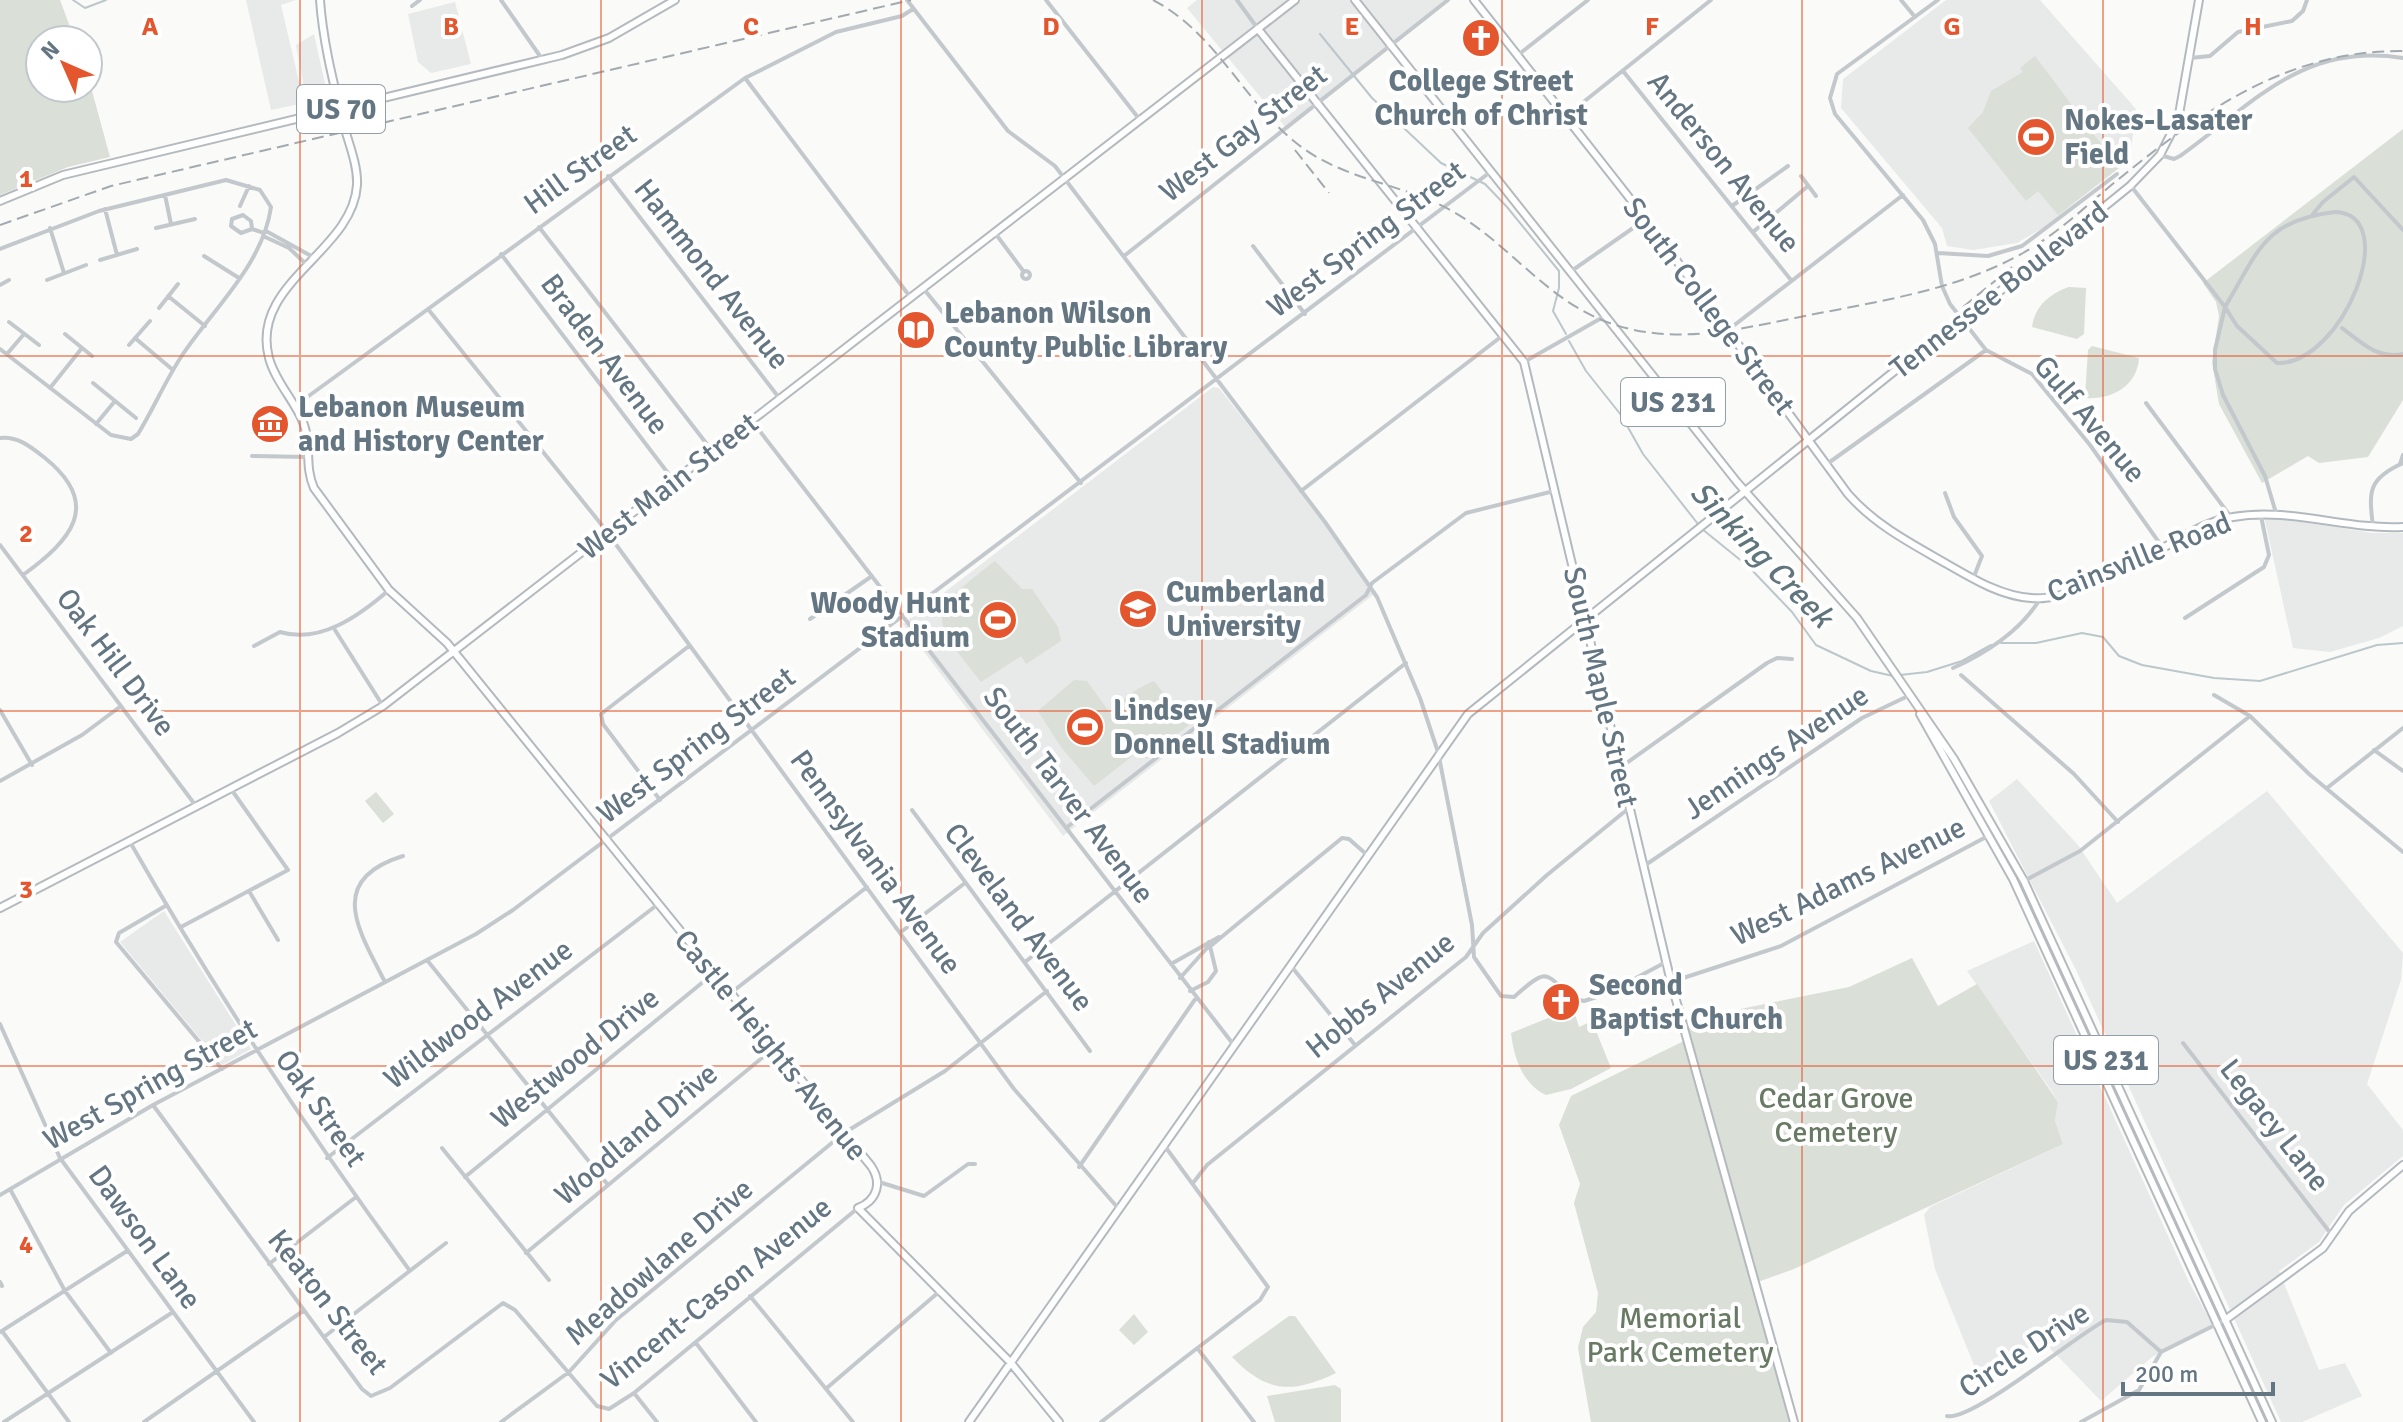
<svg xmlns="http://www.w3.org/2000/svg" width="2403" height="1422" viewBox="0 0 2403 1422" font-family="Signika,sans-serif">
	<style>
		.built { fill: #e8e9e9 }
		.green { fill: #dadfd7 }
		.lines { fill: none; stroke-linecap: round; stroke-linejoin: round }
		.stream { stroke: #bbc7cb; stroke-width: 2 }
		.secondary-casing { stroke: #b3babf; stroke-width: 10 }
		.primary-casing { stroke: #b5babe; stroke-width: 10 }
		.street { stroke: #c3c8cc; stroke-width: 4 }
		.secondary { stroke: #fff; stroke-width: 6 }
		.primary { stroke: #fff; stroke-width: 6 }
		.rail { stroke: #a2aab0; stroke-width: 2; stroke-dasharray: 12 6; stroke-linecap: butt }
		.street-bridge { stroke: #c3c8cc; stroke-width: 4 }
		.grid { fill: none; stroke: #e4572e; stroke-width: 2; stroke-opacity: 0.55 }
		.labels { text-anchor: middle; stroke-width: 8; stroke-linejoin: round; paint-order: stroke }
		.shield { fill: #fff; stroke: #939fa8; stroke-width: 2 }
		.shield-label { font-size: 28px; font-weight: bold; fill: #657683 }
		.poi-label { font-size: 30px; font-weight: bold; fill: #657683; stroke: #fff; text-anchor: start }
		.street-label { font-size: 30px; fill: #657683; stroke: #fff }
		.park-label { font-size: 30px; fill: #687a64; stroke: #fff }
		.water-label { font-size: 32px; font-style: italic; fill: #60757c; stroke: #fff }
		.grid-label { font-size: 26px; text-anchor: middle; font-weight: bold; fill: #e4572e; stroke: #fff; stroke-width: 8; stroke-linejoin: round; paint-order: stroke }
	</style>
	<rect width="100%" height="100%" fill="#fafaf8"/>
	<path class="built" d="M246 0H296L281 5 304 103 271 110Z
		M1197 0H1448L1286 128 1187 8Z
		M1946 0H2040L2136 109 2130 159 2046 226 2017 243 1973 250 1947 246 1942 228 1841 108 1843 79Z
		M455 2 471 64 431 73 418 62 408 14Z
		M314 34 326 88 321 99 307 102 296 45Z
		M1213 387 1219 388 1325 522 1373 595 1063 836 903 624Z
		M2264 516 2373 533H2403V626L2379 638 2330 652 2293 648Z
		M2017 779 2078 845 2117 903 2267 791 2403 953 2401 980 2367 1084 2403 1130V1156L2344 1205 2319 1242 2279 1271 2319 1370 2345 1363 2362 1396 2302 1422H2281L2076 970 1989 801Z
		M164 911 251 1049 222 1065 120 942Z
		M2034 941 2189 1282 2212 1324 2152 1357 2101 1401 2043 1341 1976 1370 1935 1269 1924 1215 1930 1207 2063 1144 2055 1121 2058 1102 2051 1090 1967 971Z"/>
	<path class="green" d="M0 0H60L75 40H40V88H88V76L110 157 68 167 0 195Z
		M2035 56 2105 149 2109 147 2116 156 2112 159 2119 168 2058 215 2038 191 2026 201 1968 128 1983 112 1991 91 2023 72 2020 68Z
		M2403 129V400L2368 457 2319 463 2308 456 2262 483 2219 404 2212 362 2219 316 2216 302 2203 283Z
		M2069 287 2086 288 2084 334 2077 339 2032 327C2035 306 2049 294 2069 287Z
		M2092 346 2139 358C2137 387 2111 400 2085 398L2088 350Z
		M995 561 1022 589H1032L1058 627 1061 641 1026 664 1021 656 981 682C928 615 926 614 995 561Z
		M1074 680 1087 681 1113 717C1116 700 1138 688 1154 681L1189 725 1146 759 1139 751 1094 786 1061 747 1038 711Z
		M376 792 394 814 383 823 365 801Z
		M1912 958 1938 1006 1977 984 2058 1102 2055 1121 2063 1144 1794 1269 1755 1283 1794 1422H1591L1578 1348 1583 1327 1596 1312 1598 1293 1574 1203 1580 1184 1559 1125 1571 1096 1686 1040 1681 1021 1849 987Z
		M1573 1008 1579 1027 1592 1021 1611 1068 1571 1089 1546 1095C1523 1084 1514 1059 1511 1033Z
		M1134 1314 1148 1332 1134 1345 1119 1330Z
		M1289 1316H1295L1336 1373C1292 1394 1267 1393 1232 1357Z
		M1335 1385 1341 1389V1422H1275L1267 1396Z"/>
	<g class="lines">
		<path class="stream" d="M73 0 85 8 106 0
			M1320 34 1372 98 1441 163 1485 184 1507 207 1559 271V288L1553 311 1566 334
			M1569 341 1586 371 1621 415 1643 454 1698 524
			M1702 529 1749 567 1792 612 1816 645 1871 671 1893 676
			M2001 643H2036L2082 633 2103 637 2119 656 2142 665 2214 678 2260 681 2377 645 2403 643
			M1900 675 1927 672 1962 661 1991 645"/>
		<g class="secondary-casing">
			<path id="secondary" d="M320 0C323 43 334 85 344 126 349 144 358 166 357 185 353 252 249 283 269 358 275 381 294 400 303 422 312 444 304 466 314 488L389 590 447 643 871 1166C882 1182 878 1200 858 1208L1011 1363 1059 1422
				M1474 0 1646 219 1848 494C1875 525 1912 544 1947 564 1973 579 2001 596 2031 598 2069 602 2129 566 2161 549 2185 536 2206 521 2233 517 2290 507 2346 530 2403 527
				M1258 29 1524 362 1671 982 1794 1422
				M2225 1320 2323 1248 2349 1211 2403 1165
				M969 1422 1468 714 1912 357 1963 321 2130 186 2160 155 2178 120 2199 0"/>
		</g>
		<g class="primary-casing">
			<path id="primary" d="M1355 0 1737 482 1857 618 1954 759 2024 881 2272 1422
				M0 201 63 175 562 55 609 38 675 0
				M1920 714 2013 879 2262 1422
				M0 908 338 733 383 706 1295 0"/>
		</g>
		<path class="street" d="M501 0 542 59
			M907 0 1008 131 1055 166 1325 522 1377 597 1420 698 1438 752 1472 925 1474 957 1501 996 1514 997C1551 964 1543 975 1576 999L1584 1001 1606 994 1666 962
			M1046 0 1140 120
			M1237 0 1258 29
			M1901 0 1915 17
			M1938 0 1837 74 1830 98 1835 114 1923 220 1935 244 1942 286 1950 304 1986 350 2032 374 2090 445 2163 548
			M412 6 420 0
			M1518 55 1588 0
			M2190 58 2210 56 2238 32 2292 21 2303 11 2307 0
			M1623 71 1791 280
			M745 78 911 298
			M1566 116 1711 0
			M2160 155 2174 159 2180 156C2253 104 2302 42 2403 58
			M608 176 780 399
			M1801 176 1816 196
			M2131 186 2225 307 2215 350V369L2223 395 2265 476 2276 513
			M165 195 171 224
			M240 206 249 186
			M1732 206 1788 166
			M105 209 117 255
			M2335 212C2403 214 2343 365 2277 363L2237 326 2225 307C2258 252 2264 220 2335 212Z
			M2313 214 2323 202 2354 177 2403 230
			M539 227 713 452
			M50 228 64 273
			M156 228 195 219
			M252 229 251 221 243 215 232 219 231 226 241 233 252 229 264 233
			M266 231 313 257
			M1753 232 1808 186
			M995 233 1024 272
			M263 236 289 248 306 264
			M1253 246 1305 314
			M0 249 99 211 226 180 260 190 271 207C263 264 214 308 183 354 166 379 154 408 138 434L131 439 111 435 0 349
			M1938 253 1988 256 2022 246 2117 174
			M501 254 674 481
			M204 256 239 278
			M1124 256 1448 0
			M100 260 137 249
			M1022 275a4 4 0 1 1 8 0a4 4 0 1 1-8 0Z
			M1570 272 1646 219
			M47 280 86 265
			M0 285 9 280
			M923 288 1081 483
			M168 296 205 326
			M159 308 178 284
			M428 309 601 524 1014 1089 1118 1208
			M9 322 39 345
			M2342 328C2362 343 2377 359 2403 354
			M1728 330 1903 195
			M65 334 92 356
			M135 338 173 370
			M129 345 150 321
			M7 354 24 334
			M1524 362 1605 316
			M93 383 136 418
			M50 388 82 348
			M2146 403 2231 517
			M295 406 745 78 836 32 902 16 913 9
			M752 421 1233 1044
			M96 424 115 401
			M0 438C18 436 31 447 45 458 103 505 71 540 23 575
			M252 456 307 457
			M1827 464 1986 350
			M2400 464 2403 455
			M1301 491 1502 336
			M1945 493 1954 517 1982 556 1973 579
			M2373 527C2369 492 2367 479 2403 463
			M0 545 196 806
			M2185 618 2264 567 2269 555 2261 516
			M810 619 872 576
			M335 630 383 706
			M254 646 280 632C320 644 359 616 389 590
			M1953 668C1986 653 2021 630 2040 599
			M1961 675 2074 774 2118 822
			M2214 695 2250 716 2309 774 2403 852
			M0 710 32 765
			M2374 750 2403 771
			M1621 767 1767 663 1777 658 1792 659
			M0 781 82 735 121 706
			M2327 788 2403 728
			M660 800 603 724 601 714 689 646
			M912 810 1090 1051
			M1066 828 1366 595 1372 583 1466 513 1554 491
			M130 842C215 991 308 1132 410 1271
			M1644 866 1862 718 1908 696
			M2024 881 2080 851 2250 716
			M249 891 278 940
			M167 905 119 933 116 942 222 1069
			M181 927 288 870 231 789
			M901 932 965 883
			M1213 944 1342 838 1349 839 1366 854
			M427 960 608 1185
			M1025 962 1406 663
			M1171 964 1219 937
			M1291 966 1355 1045
			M1180 978 1207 948
			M385 982C359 931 325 880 403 856
			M1671 982 1781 946 1988 836
			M1190 991 1208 982 1216 971 1209 942
			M732 992 867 887
			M0 1024 60 1158 254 1422
			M2183 1043 2332 1235
			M153 1105 362 1389 371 1396 390 1388 503 1303 515 1310 597 1406 609 1409 634 1393 858 1208
			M442 1148 549 1280
			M327 1158 657 905
			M1079 1167 1196 998
			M465 1177 714 973
			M879 1182 924 1196 968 1164H975
			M1193 1183 1207 1165 1466 957 1483 933 1547 875 1629 808
			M10 1189 65 1291 111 1353
			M0 1195 153 1105 476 934 513 910 1489 173
			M526 1253 774 1048
			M269 1264 356 1197
			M0 1282 2 1286
			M750 1296 853 1422
			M2 1331 69 1422
			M0 1332 127 1251
			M324 1337 446 1243
			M696 1343 756 1422
			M1198 1349 1254 1422
			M828 1387 940 1291
			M634 1393 657 1422
			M1947 1416C1972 1422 2079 1333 2106 1320L2127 1322 2161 1352
			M4 1422 173 1312
			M144 1422 303 1311
			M501 1422 569 1372 616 1320 844 1133 945 1071 1047 991
			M1101 1422 1260 1300 1268 1287 1164 1145
			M2081 1422 2139 1390 2161 1352 2225 1320"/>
		<use href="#secondary" class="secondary"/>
		<use href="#primary" class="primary"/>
		<path class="rail" d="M1153 0C1216 33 1242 99 1295 142 1341 180 1402 183 1452 211 1507 242 1544 297 1604 321 1669 346 1730 331 1795 318 1872 302 1954 292 2023 253 2055 235 2082 210 2109 187 2197 115 2284 50 2403 51
			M1295 150 1329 193
			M0 225 111 186 911 0
			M1963 307 2012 267"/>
		<path class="street-bridge" d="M1207 948 1213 944"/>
	</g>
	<path class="grid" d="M300 0V1422M601 0V1422M901 0V1422M1202 0V1422M1502 0V1422M1802 0V1422M2103 0V1422M0 356H2403M0 711H2403M0 1066H2403"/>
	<defs>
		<g id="church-disc" transform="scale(2)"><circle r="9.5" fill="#e4572e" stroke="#fff"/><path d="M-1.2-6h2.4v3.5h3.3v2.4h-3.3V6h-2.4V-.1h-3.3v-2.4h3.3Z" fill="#fff"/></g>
		<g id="stadium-disc" transform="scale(2)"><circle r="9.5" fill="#e4572e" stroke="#fff"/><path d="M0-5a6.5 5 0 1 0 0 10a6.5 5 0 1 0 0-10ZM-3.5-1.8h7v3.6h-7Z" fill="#fff"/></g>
		<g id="library-disc" transform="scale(2)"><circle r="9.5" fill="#e4572e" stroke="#fff"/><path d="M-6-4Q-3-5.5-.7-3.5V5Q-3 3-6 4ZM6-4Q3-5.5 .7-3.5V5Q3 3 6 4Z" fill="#fff"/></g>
		<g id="museum-disc" transform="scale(2)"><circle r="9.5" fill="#e4572e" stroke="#fff"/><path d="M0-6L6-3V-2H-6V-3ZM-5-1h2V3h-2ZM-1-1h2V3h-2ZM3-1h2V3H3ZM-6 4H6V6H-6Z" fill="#fff"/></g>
		<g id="university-disc" transform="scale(2)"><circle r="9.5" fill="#e4572e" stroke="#fff"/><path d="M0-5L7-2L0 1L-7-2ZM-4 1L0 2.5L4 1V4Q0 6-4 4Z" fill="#fff"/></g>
	</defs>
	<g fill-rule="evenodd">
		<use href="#church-disc" x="1481" y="38"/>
		<use href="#stadium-disc" x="2036" y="137"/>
		<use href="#library-disc" x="916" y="330"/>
		<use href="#museum-disc" x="270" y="424"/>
		<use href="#university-disc" x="1138" y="609"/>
		<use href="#stadium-disc" x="998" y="620"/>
		<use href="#stadium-disc" x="1085" y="727"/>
		<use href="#church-disc" x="1561" y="1002"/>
	</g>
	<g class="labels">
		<g class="shield">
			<rect x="297" y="85" width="88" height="48" rx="6"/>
			<rect x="1621" y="378" width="104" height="48" rx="6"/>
			<rect x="2054" y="1036" width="104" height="48" rx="6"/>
		</g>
		<g class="shield-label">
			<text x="341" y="119">US 70</text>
			<text x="1673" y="412">US 231</text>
			<text x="2106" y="1070">US 231</text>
		</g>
		<g class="poi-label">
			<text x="1481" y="91" text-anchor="middle">College Street<tspan x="1481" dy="34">Church of Christ</tspan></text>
			<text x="2064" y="130">Nokes-Lasater<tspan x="2064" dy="34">Field</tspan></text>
			<text x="944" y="323">Lebanon Wilson<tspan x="944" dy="34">County Public Library</tspan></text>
			<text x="298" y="417">Lebanon Museum<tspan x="298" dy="34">and History Center</tspan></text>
			<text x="1166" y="602">Cumberland<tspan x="1166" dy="34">University</tspan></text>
			<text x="970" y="613" text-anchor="end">Woody Hunt<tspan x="970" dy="34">Stadium</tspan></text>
			<text x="1113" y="720">Lindsey<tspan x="1113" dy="34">Donnell Stadium</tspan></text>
			<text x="1589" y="995">Second<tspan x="1589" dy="34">Baptist Church</tspan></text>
		</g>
		<g class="street-label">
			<text transform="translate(1243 133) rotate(-38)" y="10">West Gay Street</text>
			<text transform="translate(1724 162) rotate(51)" y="10">Anderson Avenue</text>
			<text transform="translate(580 169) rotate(-36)" y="10">Hill Street</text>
			<text transform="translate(1366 239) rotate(-37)" y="10">West Spring Street</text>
			<text transform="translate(712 274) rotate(52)" y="10">Hammond Avenue</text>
			<text transform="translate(1999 290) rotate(-38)" y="10">Tennessee Boulevard</text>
			<text transform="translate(1709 306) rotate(53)" y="10">South College Street</text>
			<text transform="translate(605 354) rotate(53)" y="10">Braden Avenue</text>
			<text transform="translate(2090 419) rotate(50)" y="10">Gulf Avenue</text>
			<text transform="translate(668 486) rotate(-38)" y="10">West Main Street</text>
			<text transform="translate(2139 557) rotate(-22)" y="10">Cainsville Road</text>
			<text transform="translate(116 662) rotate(53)" y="10">Oak Hill Drive</text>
			<text transform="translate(1601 687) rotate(77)" y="10">South Maple Street</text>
			<text transform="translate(696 745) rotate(-37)" y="10">West Spring Street</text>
			<text transform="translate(1776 752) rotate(-34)" y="10">Jennings Avenue</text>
			<text transform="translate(1069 795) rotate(53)" y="10">South Tarver Avenue</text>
			<text transform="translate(876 862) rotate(54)" y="10">Pennsylvania Avenue</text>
			<text transform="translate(1848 881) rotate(-26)" y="10">West Adams Avenue</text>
			<text transform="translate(1019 917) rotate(53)" y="10">Cleveland Avenue</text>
			<text transform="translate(1380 995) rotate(-39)" y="10">Hobbs Avenue</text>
			<text transform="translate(478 1014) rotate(-37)" y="10">Wildwood Avenue</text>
			<text transform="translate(771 1045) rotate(51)" y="10">Castle Heights Avenue</text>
			<text transform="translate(575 1058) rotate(-39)" y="10">Westwood Drive</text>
			<text transform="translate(150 1084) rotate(-29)" y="10">West Spring Street</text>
			<text transform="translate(321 1108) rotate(55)" y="10">Oak Street</text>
			<text transform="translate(2275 1125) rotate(52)" y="10">Legacy Lane</text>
			<text transform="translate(636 1134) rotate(-40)" y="10">Woodland Drive</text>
			<text transform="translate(145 1237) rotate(54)" y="10">Dawson Lane</text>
			<text transform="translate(659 1262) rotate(-41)" y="10">Meadowlane Drive</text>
			<text transform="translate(716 1293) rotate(-39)" y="10">Vincent-Cason Avenue</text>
			<text transform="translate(328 1302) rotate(52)" y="10">Keaton Street</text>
			<text transform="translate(2024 1350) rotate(-33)" y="10">Circle Drive</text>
		</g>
		<g class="park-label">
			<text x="1836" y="1108">Cedar Grove<tspan x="1836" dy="34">Cemetery</tspan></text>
			<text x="1680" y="1328">Memorial<tspan x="1680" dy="34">Park Cemetery</tspan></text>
		</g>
		<g class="water-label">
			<text transform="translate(1762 554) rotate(46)" y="11">Sinking Creek</text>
		</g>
	</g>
	<g class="grid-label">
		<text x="150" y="35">A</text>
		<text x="451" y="35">B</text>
		<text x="751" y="35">C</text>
		<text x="1051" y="35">D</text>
		<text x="1352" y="35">E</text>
		<text x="1652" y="35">F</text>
		<text x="1952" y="35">G</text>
		<text x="2253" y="35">H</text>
		<text x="26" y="187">1</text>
		<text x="26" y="542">2</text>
		<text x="26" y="898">3</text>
		<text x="26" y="1253">4</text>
	</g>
	<g transform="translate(64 64) rotate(315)"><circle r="38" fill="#ffffff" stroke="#c1c8cd" stroke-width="2"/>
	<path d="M0-6L14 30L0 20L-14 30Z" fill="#e4572e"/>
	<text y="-12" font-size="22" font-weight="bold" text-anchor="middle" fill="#657683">N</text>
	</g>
	<path d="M2123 1382v12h150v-12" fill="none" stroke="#657683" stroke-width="4"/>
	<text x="2135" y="1382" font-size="24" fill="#657683" stroke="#ffffff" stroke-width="6" paint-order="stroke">200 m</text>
</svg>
